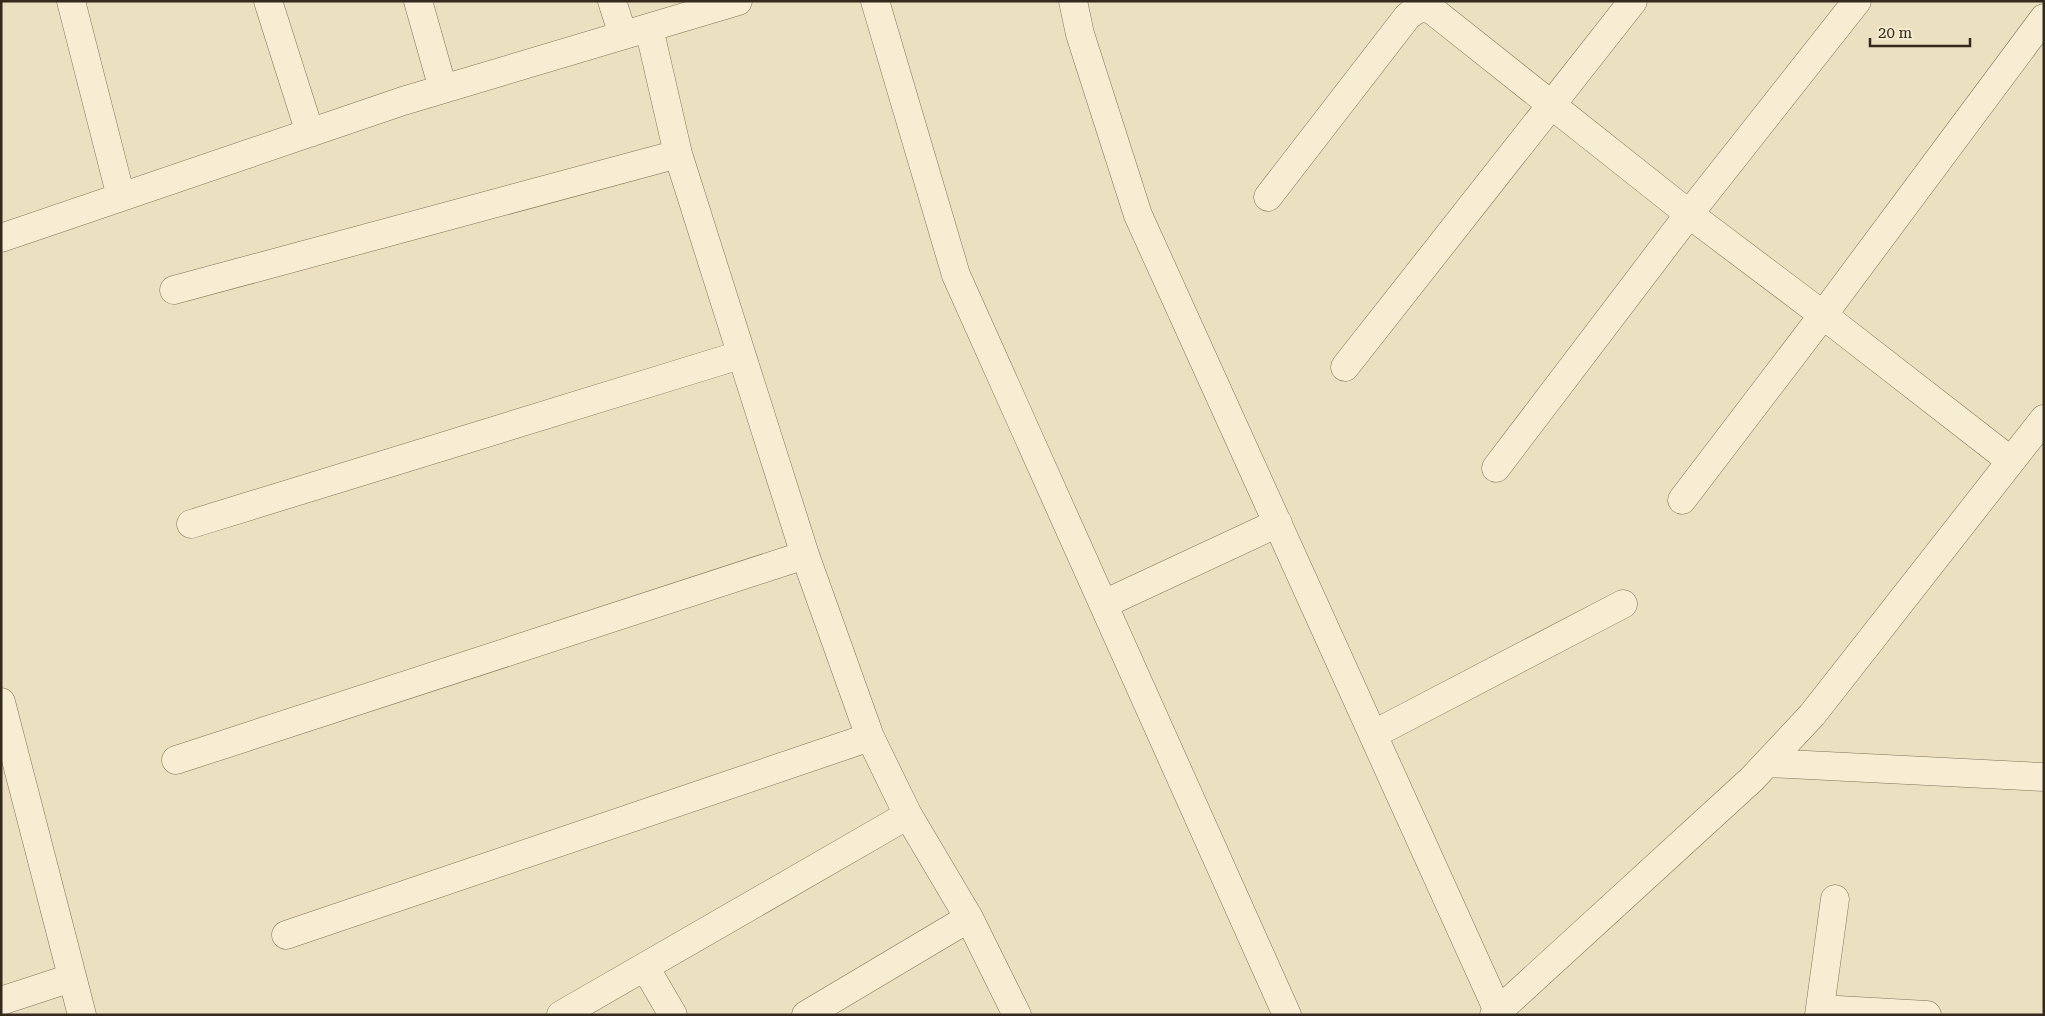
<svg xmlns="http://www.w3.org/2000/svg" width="2045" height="1016" viewBox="0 0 2045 1016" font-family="'Roboto Serif',serif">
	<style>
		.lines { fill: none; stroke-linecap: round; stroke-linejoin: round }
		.minor-casing { stroke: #837159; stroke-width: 29 }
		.minor { stroke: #f6edd3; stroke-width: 28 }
	</style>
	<rect width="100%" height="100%" fill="#ebe0c0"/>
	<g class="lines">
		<g class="minor-casing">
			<path id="minor" d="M71 1 121 197
				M268 1 310 133
				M418 1 443 89
				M612 1 623 35
				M875 1 956 275 1287 1015
				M1073 1 1080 34 1138 215 1498 1011
				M649 28 678 154 805 555 870 737 908 815 969 918 1017 1015
				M1268 197 1407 17C1415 10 1421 6 1432 10L1689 214 1823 315 2011 461
				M1 238 403 101 738 1
				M174 290 678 154
				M1345 367 1633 1
				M1496 468 1689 214 1857 1
				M1682 500 1823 315 2044 18
				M191 524 740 355
				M1104 604 1278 523
				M1 702 82 1015
				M1374 734 1623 604
				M176 760 805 555
				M1767 763 2044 777
				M286 935 870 737
				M645 967 673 1015
				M1 1001 71 978
				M1820 1009 1927 1015
				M561 1015 908 815
				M806 1015 969 918
				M1494 1015 1752 779 1812 715 2044 419
				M1819 1015 1835 899"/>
		</g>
		<use href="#minor" class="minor"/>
	</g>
	<rect width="2045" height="1016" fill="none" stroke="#33291d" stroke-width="5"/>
	<path d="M1870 38v8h100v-8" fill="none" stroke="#33291d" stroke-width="2.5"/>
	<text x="1878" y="38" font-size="15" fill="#33291d" stroke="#f3eacf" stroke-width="4" paint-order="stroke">20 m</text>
</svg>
